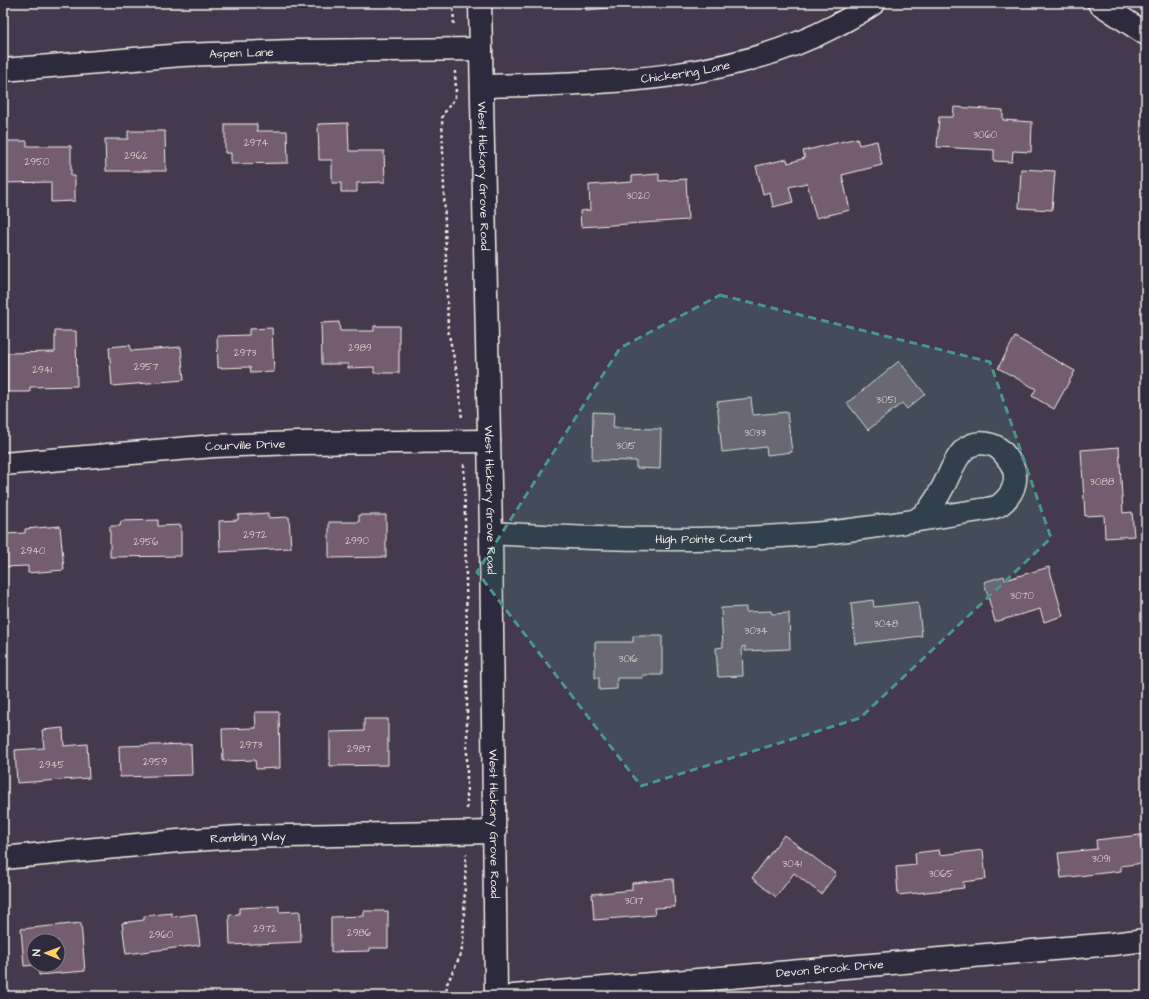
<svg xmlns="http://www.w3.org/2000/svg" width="1149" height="999" viewBox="0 0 1149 999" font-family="'Architects Daughter',sans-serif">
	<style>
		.building { fill: #755d71; stroke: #f4f1e8 }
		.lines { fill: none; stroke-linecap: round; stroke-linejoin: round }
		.minor-casing { stroke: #f4f1e8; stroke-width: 25 }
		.path { stroke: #f4f1e8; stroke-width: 2.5; stroke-dasharray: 3 3; stroke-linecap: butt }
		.minor { stroke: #2f2a3d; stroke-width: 22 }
		.marked { fill: #48958c; fill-opacity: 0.2; stroke: #48958c; stroke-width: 3; stroke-dasharray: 8 5; stroke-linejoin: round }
		.labels { text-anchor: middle; stroke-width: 3; stroke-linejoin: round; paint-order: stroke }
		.number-label { font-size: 10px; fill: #d4ccca }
		.street-label { font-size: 12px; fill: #f4f1e8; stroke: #2f2a3d }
	</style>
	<rect width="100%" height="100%" fill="#44394d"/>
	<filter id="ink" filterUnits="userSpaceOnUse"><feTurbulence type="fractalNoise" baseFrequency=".025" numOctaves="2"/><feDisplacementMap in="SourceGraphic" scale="8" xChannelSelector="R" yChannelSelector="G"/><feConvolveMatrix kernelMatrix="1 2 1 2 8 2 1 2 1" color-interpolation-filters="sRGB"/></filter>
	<g filter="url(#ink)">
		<path class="building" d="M586 3H670L586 10Z
			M954 107 1003 110V120L1032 122 1031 152 1013 151 1012 162 994 161V150L937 147 939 117H953Z
			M348 123 349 151H384L385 182 357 183V192H341V183H332V160H319L318 124Z
			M225 124H257V131H287L288 163 231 164V153H225Z
			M128 131H165L166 171H106L105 139H128Z
			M857 138 859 145 877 141 882 165 842 175 850 210 816 218 807 183 789 187 793 202 773 207 770 192 763 194 756 166 787 159 788 163 805 158 803 151Z
			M3 141H27V146H71V176H75V201L51 202V182L3 183Z
			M1021 169 1055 171 1052 210 1019 208Z
			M659 174V181L686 179 688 220 581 227 580 211 590 210 589 185 632 182V176Z
			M339 322 340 331H374V326H399V373H374V367L348 368V364H322L321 323Z
			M272 328 274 372 251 373 250 367 218 368 217 336 249 335V329Z
			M55 331H76L77 386 30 387V392H7V353L55 352Z
			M1015 337 1075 371 1054 409 1032 396 1036 389 998 368Z
			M130 345 131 351 181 347 184 380 112 386 109 347Z
			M899 361 925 394 907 409 902 403 868 430 847 403Z
			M751 398 753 415 787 412 792 452 767 455 766 447 722 452 717 402Z
			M593 412 614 413 613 428 661 429 660 469 636 468V461L592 460Z
			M1119 447 1123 513 1132 512 1134 536 1105 538 1104 515 1085 516 1081 450Z
			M268 513V518L289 517 291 548 220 552 219 521 238 520V515Z
			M359 515H386V557L329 558V522H359Z
			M158 520V526L181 525V556L110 557V526H120L121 521Z
			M60 526 64 570 28 573V566L5 567 3 534 25 533V529Z
			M1049 567 1063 616 1044 622 1040 609 995 622 984 582 1004 576 1005 580Z
			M873 600 874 607 918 602 922 636 855 644 851 603Z
			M746 607V612L771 611 772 614 789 613 790 649 745 651V646L742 647 743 676 718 677 716 648 723 647 721 608Z
			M633 636H662V675H643V678H617V689L599 690V678H595V642H633Z
			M255 712H279L280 768 256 769 255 760 223 761 222 729 256 728Z
			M364 719H388V765L330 766V732L364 731Z
			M63 728 64 746 87 744 89 778 17 783 15 750 44 748 42 730Z
			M191 744 192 775 120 777 119 746Z
			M784 835 836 874 821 894 794 873 776 897 752 878Z
			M1140 835 1143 863 1121 866V871L1061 878 1058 853 1097 849 1096 840Z
			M939 850 940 855 983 850 986 879 963 882 964 888 898 895 896 867 916 865 915 853Z
			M673 879 675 907 654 908 655 915 594 920 592 894 632 890V883Z
			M279 906V912L300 911 301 942 230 945 229 915 239 914V908Z
			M364 911H388V948H370V951L331 952V917L364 916Z
			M172 913V917L196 914 200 945 126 954 122 923 144 920V916Z
			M81 923 85 971 39 975 38 965H58V941H34V965H36L24 966 21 929Z"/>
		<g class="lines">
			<g class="minor-casing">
				<g id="minor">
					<path id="s1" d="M480 3 491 533 496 996"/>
					<path d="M1099 3 1146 34"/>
					<path id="s2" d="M3 70 182 55 294 51 481 49"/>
					<path id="s3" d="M482 86C601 83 727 83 835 26 848 19 862 12 874 3"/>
					<path id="s4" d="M3 464 214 446 297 443 489 441"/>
					<path id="s5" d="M491 533C598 540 706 542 813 534 871 529 929 518 987 509 992 508 998 507 1001 504 1016 492 1020 474 1008 459 1004 453 999 447 992 445 961 436 955 464 944 485 940 493 934 503 928 511 925 514 920 517 916 520"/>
					<path id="s6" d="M3 858 178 841 239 837 495 832"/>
					<path id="s7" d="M513 996 1112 944 1146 940"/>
				</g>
			</g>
			<path class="path" d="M453 3 454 26
				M455 71C455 80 458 94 453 101 448 108 446 109 442 118L448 330 458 377 462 419
				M464 464 467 636V811
				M446 996 447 984 461 954 463 943 466 854"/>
			<use href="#minor" class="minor"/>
		</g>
	</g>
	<path class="marked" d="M720 295 990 362 1051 538 860 718 641 786 477 572 620 348Z"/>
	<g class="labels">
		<g class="number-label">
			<text x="985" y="138">3060</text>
			<text x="256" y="146">2974</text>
			<text x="136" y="159">2962</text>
			<text x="37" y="165">2950</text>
			<text x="638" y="199">3020</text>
			<text x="360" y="351">2989</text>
			<text x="245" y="356">2973</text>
			<text x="146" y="370">2957</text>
			<text x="42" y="373">2941</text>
			<text x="886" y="403">3051</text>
			<text x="755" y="436">3033</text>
			<text x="626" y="449">3015</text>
			<text x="1102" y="485">3088</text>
			<text x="255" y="538">2972</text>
			<text x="357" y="544">2990</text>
			<text x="146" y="545">2956</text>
			<text x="33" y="554">2940</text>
			<text x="1022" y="599">3070</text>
			<text x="886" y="627">3048</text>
			<text x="756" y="634">3034</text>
			<text x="628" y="662">3016</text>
			<text x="251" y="748">2973</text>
			<text x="359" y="752">2987</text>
			<text x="155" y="765">2959</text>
			<text x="52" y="768">2945</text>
			<text x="1101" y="862">3091</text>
			<text x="792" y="867">3041</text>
			<text x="941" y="877">3065</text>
			<text x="634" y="904">3017</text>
			<text x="265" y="932">2972</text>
			<text x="359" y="936">2986</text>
			<text x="161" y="938">2960</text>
		</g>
		<g class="street-label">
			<text dy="4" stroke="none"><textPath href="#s2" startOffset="239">Aspen Lane</textPath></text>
			<text dy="4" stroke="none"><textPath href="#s3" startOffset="204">Chickering Lane</textPath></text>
			<text dy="4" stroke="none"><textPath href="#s1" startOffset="173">West Hickory Grove Road</textPath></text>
			<text dy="4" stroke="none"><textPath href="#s4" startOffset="243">Courville Drive</textPath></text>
			<text dy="4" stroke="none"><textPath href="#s1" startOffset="497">West Hickory Grove Road</textPath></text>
			<text dy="4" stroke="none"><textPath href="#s5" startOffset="213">High Pointe Court</textPath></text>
			<text dy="4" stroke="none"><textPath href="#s1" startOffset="821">West Hickory Grove Road</textPath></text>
			<text dy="4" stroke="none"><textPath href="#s6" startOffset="246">Rambling Way</textPath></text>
			<text dy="4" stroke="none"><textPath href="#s7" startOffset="318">Devon Brook Drive</textPath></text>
		</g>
	</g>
	<rect width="1149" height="999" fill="none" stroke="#2f2a3d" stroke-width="16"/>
	<rect x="8" y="8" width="1133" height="983" fill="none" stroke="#f4f1e8" stroke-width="1.5" filter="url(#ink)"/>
	<g transform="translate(46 953) rotate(271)"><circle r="19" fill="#2f2a3d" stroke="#7e7a81"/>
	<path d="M0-3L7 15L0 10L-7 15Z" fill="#ffd166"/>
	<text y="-6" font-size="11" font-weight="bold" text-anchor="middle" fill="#f4f1e8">N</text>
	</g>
</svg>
